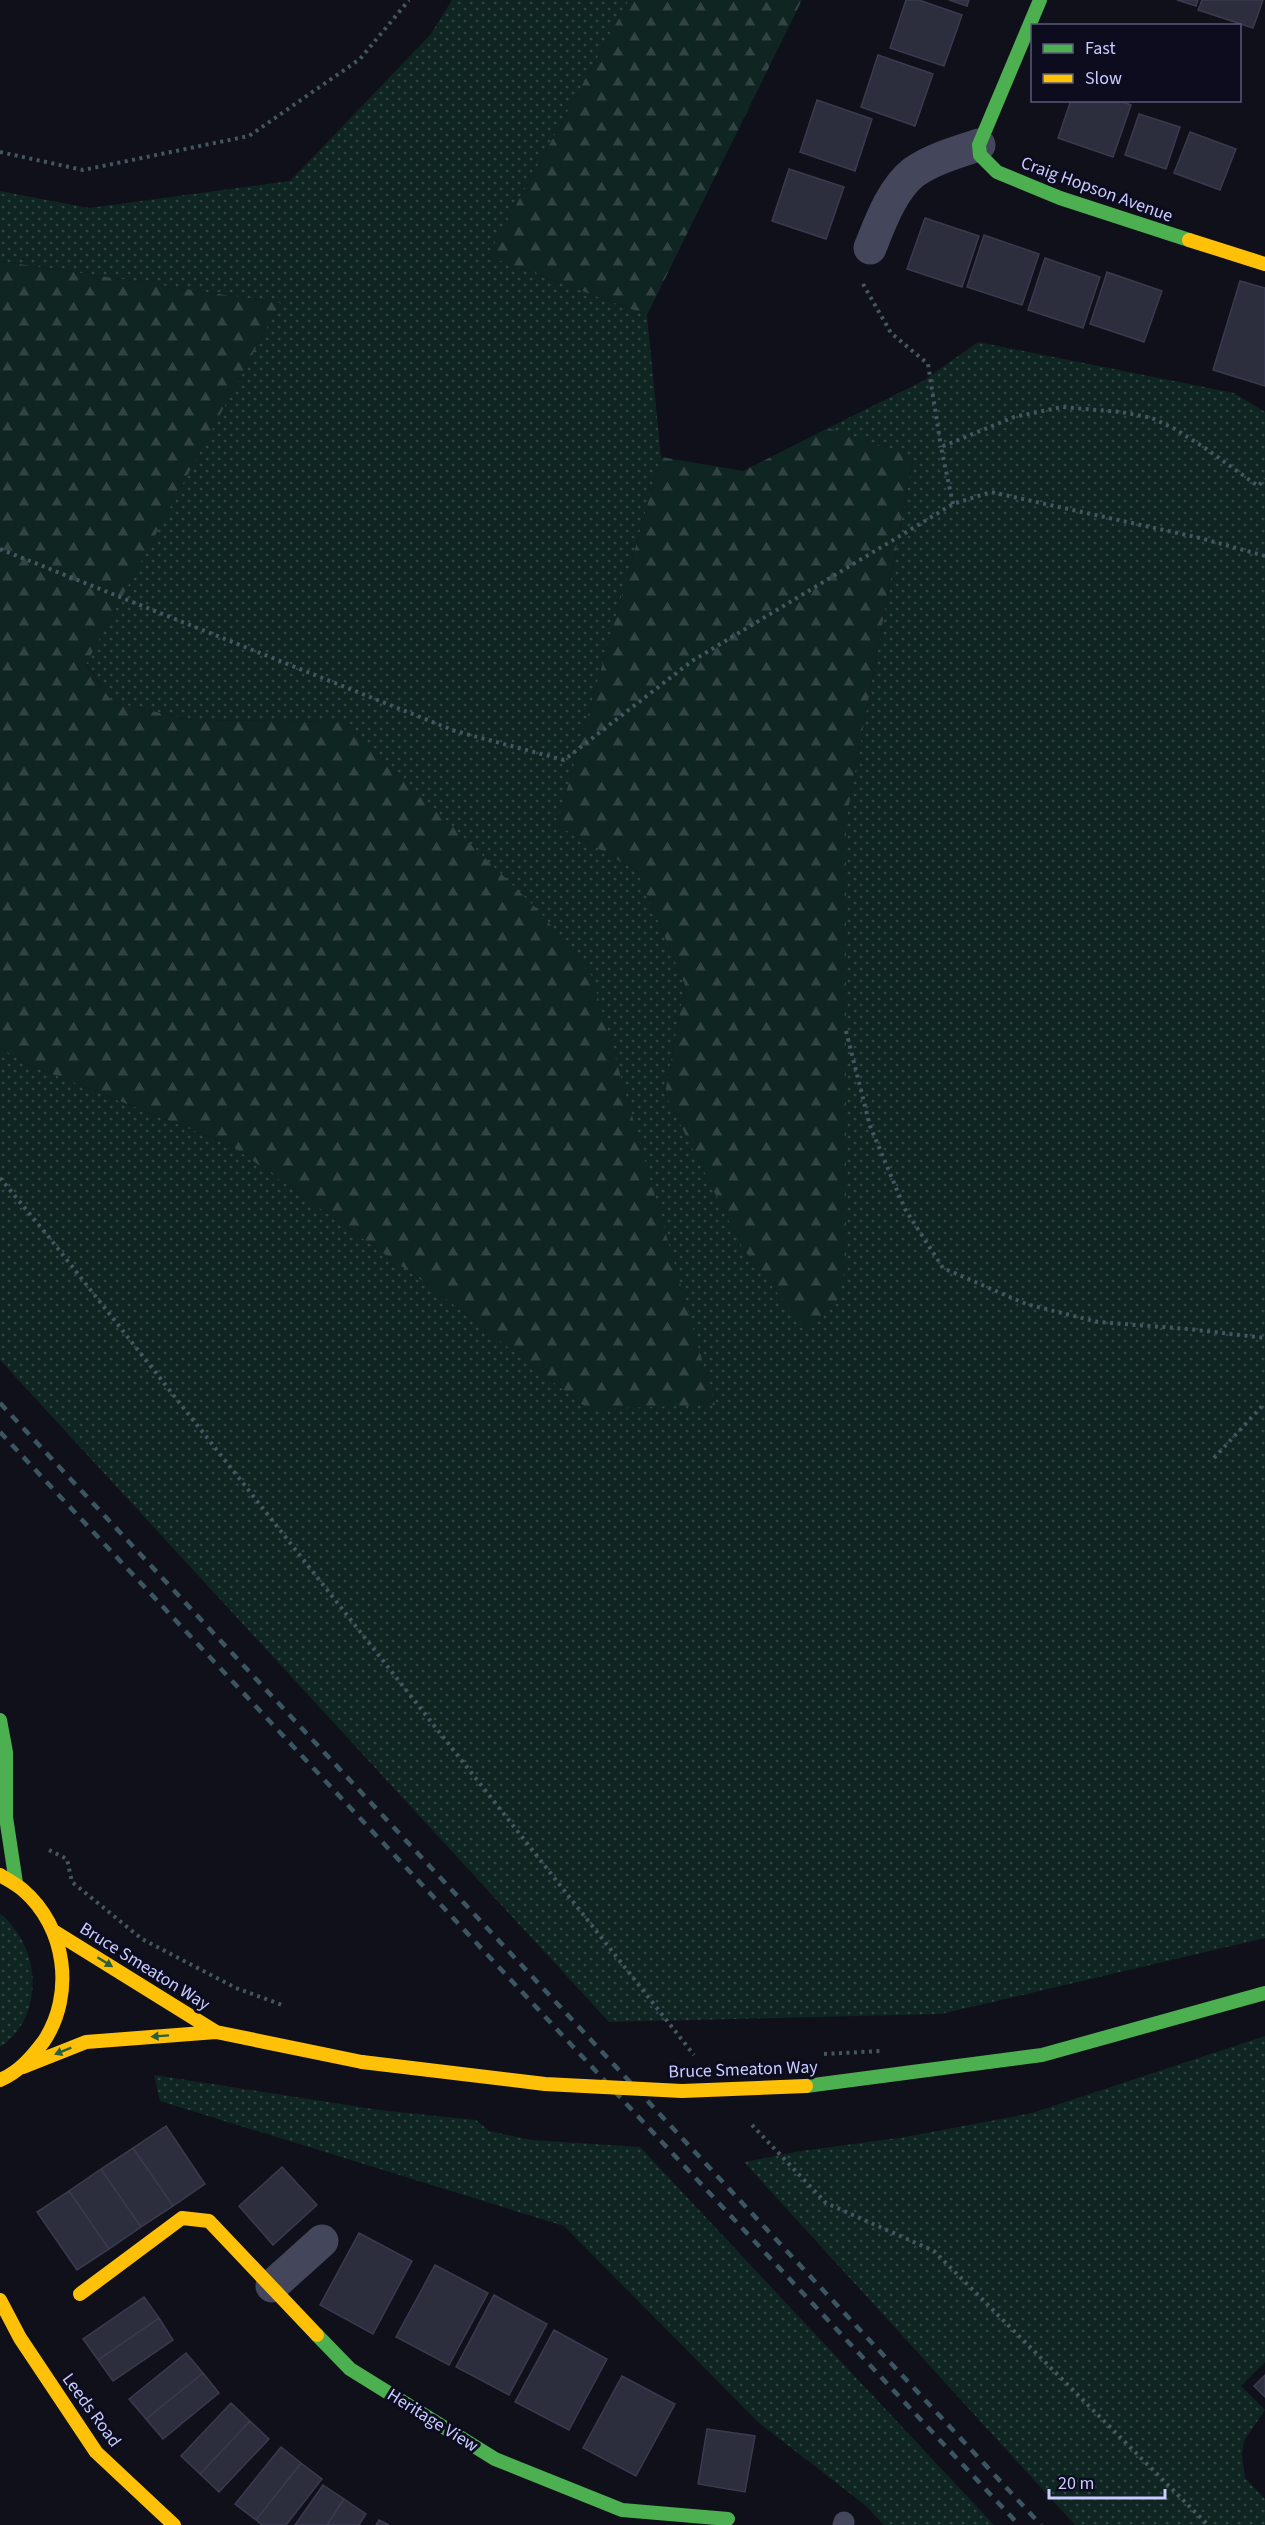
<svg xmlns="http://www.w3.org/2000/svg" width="1265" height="2525" viewBox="0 0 1265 2525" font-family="'Source Sans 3',sans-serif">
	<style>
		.grass { fill: url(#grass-dots) }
		.forest { fill: url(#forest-firs) }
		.building { fill: #2d2e3d; stroke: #3a3a4f; stroke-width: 1.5 }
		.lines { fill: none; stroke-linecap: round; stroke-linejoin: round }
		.path { stroke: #44565f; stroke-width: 4; stroke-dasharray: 3 4.5; stroke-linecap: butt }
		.lane { stroke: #44475b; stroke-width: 21 }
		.street { stroke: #44475b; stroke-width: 33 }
		.fast { stroke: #4caf50; stroke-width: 14 }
		.slow { stroke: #ffc107; stroke-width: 14 }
		.rail { stroke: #3b5660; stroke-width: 4.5; stroke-dasharray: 9 8; stroke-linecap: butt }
		.path-bridge { stroke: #44565f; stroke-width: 4; stroke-dasharray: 3 4.5; stroke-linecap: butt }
		.slow-bridge { stroke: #ffc107; stroke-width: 14 }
		.oneway { fill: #2c5e37 }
		.labels { text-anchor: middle; stroke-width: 6; stroke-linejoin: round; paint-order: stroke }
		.street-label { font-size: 18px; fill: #c9ccff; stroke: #0c0c1e }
	</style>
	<defs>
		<pattern id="grass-dots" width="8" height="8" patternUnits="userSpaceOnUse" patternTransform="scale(1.5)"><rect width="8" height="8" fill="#0f2522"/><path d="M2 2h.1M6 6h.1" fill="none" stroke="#314343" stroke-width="1.8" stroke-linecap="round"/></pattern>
		<pattern id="forest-firs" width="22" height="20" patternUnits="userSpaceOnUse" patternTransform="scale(1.5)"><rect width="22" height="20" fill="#0f2522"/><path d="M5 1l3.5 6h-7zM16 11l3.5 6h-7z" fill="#314343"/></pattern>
	</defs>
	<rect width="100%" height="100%" fill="#10101a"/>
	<path class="grass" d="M452 0H629L488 256 647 315 661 457 557 825 637 871 685 985 665 1094 846 1264V821L913 458 828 428 923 381 978 342 1234 393 1265 412V1938L941 2014 609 2022 0 1360V1048L27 1064 232 1146 431 1287 588 1409 346 722 192 720 112 702 86 663 280 303 0 261V191L89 208 290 181 431 34Z
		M0 1914C6 1917 9 1922 13 1927 42 1962 40 2021 0 2047Z
		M1265 2036V2362L1241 2386 1265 2410 1244 2441 1242 2455 1245 2478 1265 2499V2525H1075L744 2162 801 2151 905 2137 1032 2113Z
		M154 2075 379 2110 476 2120 489 2131 531 2140 640 2147 994 2525H884L865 2505 759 2423 564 2226 160 2101Z"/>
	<path class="forest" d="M629 0H802L647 315 488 256Z
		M0 261 280 303 86 664 112 702 192 720 346 722 540 912 592 976 715 1405 588 1409 431 1287 232 1146 27 1064 0 1048Z
		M828 428 913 457 846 821V1264L839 1298 808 1333 742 1247 665 1094 685 985 637 871 557 825 661 457 743 471Z"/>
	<path class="building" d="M906 0H919L962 15 944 66 890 48Z
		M949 0H969L967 6Z
		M1177 0H1198L1196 6Z
		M1202 0H1263L1253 28 1198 10Z
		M878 55 933 74 915 126 861 107Z
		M817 100 872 119 855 171 800 152Z
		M1071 100H1117L1131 105 1113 157 1058 138Z
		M1139 114 1180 127 1166 169 1125 155Z
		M1190 132 1236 149 1220 190 1174 173Z
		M789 169 844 187 826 239 772 221Z
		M925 218 979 236 962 287 907 269Z
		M984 235 1039 254 1022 305 967 287Z
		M1045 258 1100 277 1083 328 1028 310Z
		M1107 272 1162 291 1144 342 1090 324Z
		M1240 281 1265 288V386L1213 370Z
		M166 2126 205 2184 173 2206 133 2148Z
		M133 2148 173 2206 141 2227 101 2169Z
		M282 2167 317 2205 273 2245 239 2206Z
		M101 2169 141 2227 109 2249 69 2191Z
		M69 2191 109 2249 77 2270 37 2212Z
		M359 2233 412 2261 373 2334 320 2305Z
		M435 2265 488 2293 449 2365 396 2337Z
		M494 2295 547 2324 509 2395 456 2367Z
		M144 2297 159 2318 98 2360 83 2339Z
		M159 2318 173 2340 113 2381 98 2360Z
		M554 2330 607 2359 569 2430 515 2402Z
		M186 2353 203 2373 146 2419 129 2399Z
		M203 2373 219 2393 163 2439 146 2419Z
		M1265 2375V2397L1254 2386Z
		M622 2376 675 2404 636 2476 583 2448Z
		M231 2403 250 2421 200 2474 181 2456Z
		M250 2421 269 2439 219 2492 200 2474Z
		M707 2429 755 2436 745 2492 698 2484Z
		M281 2447 301 2463 256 2520 235 2504Z
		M301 2463 322 2479 286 2525H262L256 2520Z
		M323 2485 344 2499 327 2525H295Z
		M344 2499 366 2514 359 2525H327Z
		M379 2520 389 2525H376Z"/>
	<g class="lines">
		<path class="path" d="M0 152 83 170 249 136 360 59 409 0
			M863 284 891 333 928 364 941 447
			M953 504 941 447 1014 417 1062 407 1121 412 1152 418 1175 429 1205 448 1258 486 1265 479
			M0 549 455 731 564 760 692 661 953 504 991 492 1200 538 1265 556
			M846 1031 870 1126 905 1209 943 1268 1026 1304 1098 1322 1188 1329 1265 1338
			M0 1178 48 1236 694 2055
			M1214 1458 1265 1403
			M49 1850 67 1859 72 1882 142 1939 236 1988 285 2006
			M752 2125 826 2203 934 2251 1208 2525"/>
		<path class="lane" d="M843 2525 844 2522"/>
		<path class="street" d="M870 248C880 223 892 189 914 172 933 159 957 152 979 145
			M272 2286 322 2241"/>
		<path class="fast" d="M1040 0 979 145 980 155 997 172 1060 198 1189 240
			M0 1720 6 1752V1817L16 1883
			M806 2086 1042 2055 1265 1993
			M317 2335 350 2369 495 2459 622 2510 728 2519"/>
		<path class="slow" d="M1189 240 1265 264
			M0 1875C8 1880 16 1884 23 1890 66 1927 75 1994 44 2041 32 2057 19 2072 0 2080
			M55 1932 216 2032
			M23 2067 86 2042 216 2032 362 2062
			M80 2294 182 2218 209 2221 317 2335
			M0 2300 20 2338 96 2452 174 2525"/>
		<path class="rail" d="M0 1403 1041 2525
			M0 1432 1019 2525"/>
		<path class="path-bridge" d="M824 2054 880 2051"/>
		<path class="slow-bridge" d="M362 2062 545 2084 682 2091 806 2086"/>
	</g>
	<defs><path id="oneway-solid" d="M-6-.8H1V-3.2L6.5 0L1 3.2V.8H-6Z" transform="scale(1.5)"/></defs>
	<g class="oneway">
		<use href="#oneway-solid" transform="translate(105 1962) rotate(32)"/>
		<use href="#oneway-solid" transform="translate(160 2036) rotate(176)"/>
		<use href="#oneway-solid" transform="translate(63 2051) rotate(158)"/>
	</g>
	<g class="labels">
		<g class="street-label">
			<text transform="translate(1097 189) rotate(20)" y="6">Craig Hopson Avenue</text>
			<text transform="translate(145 1966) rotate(32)" y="6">Bruce Smeaton Way</text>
			<text transform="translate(743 2069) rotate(-2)" y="6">Bruce Smeaton Way</text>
			<text transform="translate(92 2410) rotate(54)" y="6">Leeds Road</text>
			<text transform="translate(433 2420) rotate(32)" y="6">Heritage View</text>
		</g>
	</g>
	<rect x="1031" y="24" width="210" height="78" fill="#0c0c1e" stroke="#585978" stroke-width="1.5"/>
	<rect x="1043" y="44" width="30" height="9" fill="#4caf50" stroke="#585978" stroke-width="1.5"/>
	<text x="1085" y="54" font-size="18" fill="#c9ccff">Fast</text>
	<rect x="1043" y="74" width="30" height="9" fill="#ffc107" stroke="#585978" stroke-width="1.5"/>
	<text x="1085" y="84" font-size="18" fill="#c9ccff">Slow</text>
	<path d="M1049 2489v9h116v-9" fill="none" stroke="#c9ccff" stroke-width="3"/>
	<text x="1058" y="2489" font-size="18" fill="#c9ccff" stroke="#0c0c1e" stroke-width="4.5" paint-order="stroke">20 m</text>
</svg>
